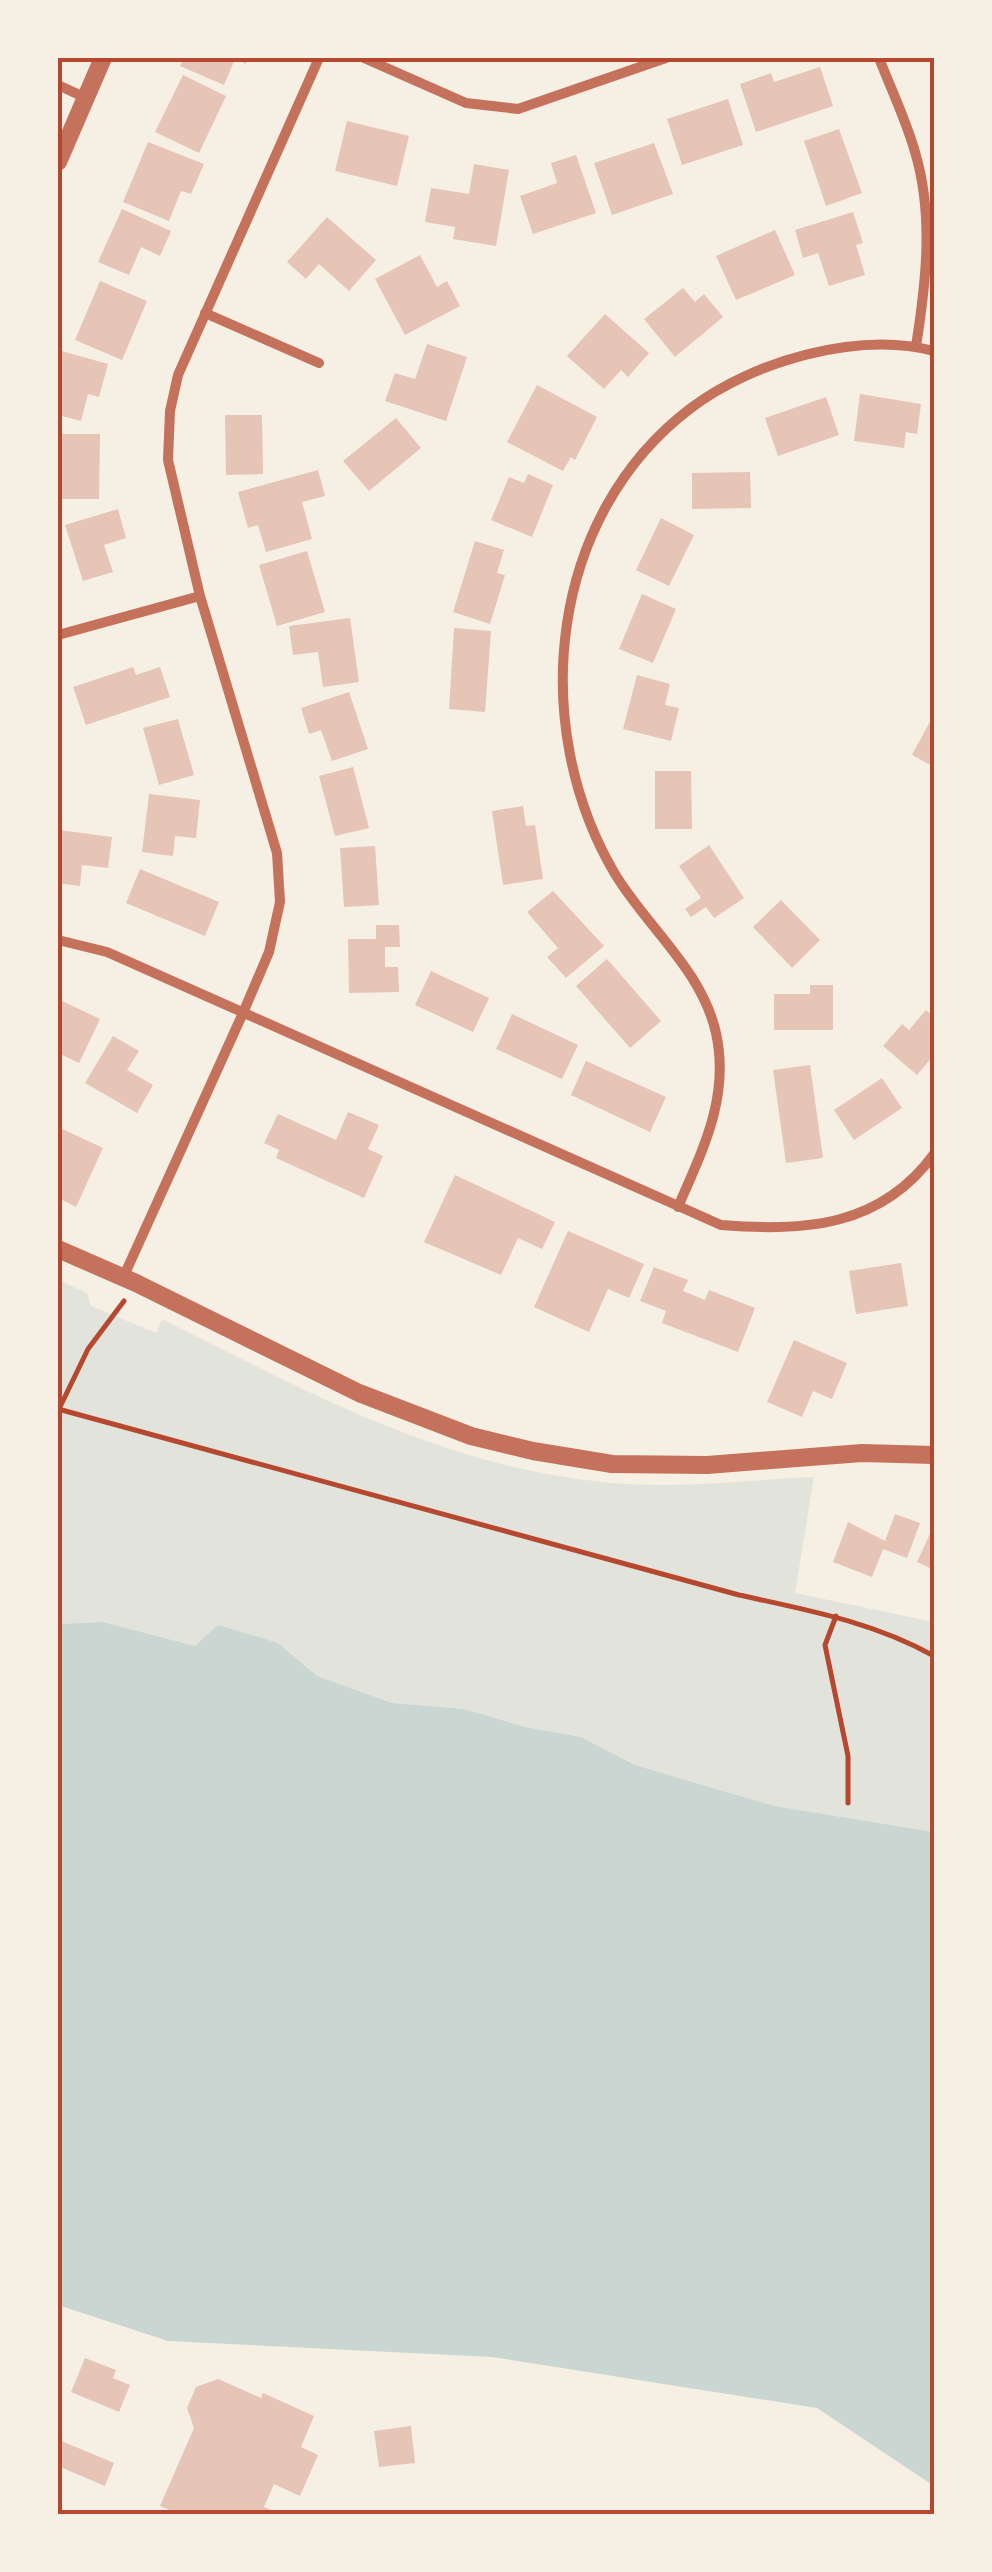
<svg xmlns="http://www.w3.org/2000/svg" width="992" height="2572" viewBox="0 0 992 2572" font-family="Poppins,sans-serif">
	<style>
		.green { fill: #e2e4dc }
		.water { fill: #c9d6d2 }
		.building { fill: #e6c5b7 }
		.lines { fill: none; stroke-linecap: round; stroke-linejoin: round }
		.path { stroke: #b5482f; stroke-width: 5 }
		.minor { stroke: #c5725c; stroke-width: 10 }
		.tertiary { stroke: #c5725c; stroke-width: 18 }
		.neatline { fill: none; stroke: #b5482f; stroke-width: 4 }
	</style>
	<rect width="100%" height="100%" fill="#f6efe4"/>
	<path class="green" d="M58 1280 87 1293 91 1306 156 1333 162 1319C306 1391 439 1465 602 1482 673 1490 743 1480 814 1477L795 1593 934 1622V1832L774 1806 635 1765 581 1737 525 1727 464 1709 392 1703 317 1676 278 1643 195 1646 103 1622 58 1624Z"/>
	<path class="water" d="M103 1622 195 1646 218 1625 278 1643 317 1676 392 1703 464 1709 525 1727 581 1737 635 1765 774 1806 934 1832V2486L817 2408 492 2357 168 2341 58 2305V1624Z"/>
	<path class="building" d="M184 58H249L246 64 235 59 224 85 180 66Z
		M820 67 833 106 756 132 740 84 771 73 774 82Z
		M183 75 226 96 199 153 155 132Z
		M728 99 743 145 682 165 667 119Z
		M347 121 409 136 397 186 335 171Z
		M839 129 862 193 826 206 804 141Z
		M148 142 204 164 191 194 181 191 169 221 123 202Z
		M654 143 673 194 612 215 594 163Z
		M576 155 596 213 533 234 520 196 557 183 551 163Z
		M474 164 509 170 496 246 453 239 455 227 425 222 431 188 469 194Z
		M122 209 171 231 160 256 141 247 129 275 98 262Z
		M853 212 863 243 856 245 865 275 829 286 818 253 803 258 795 230Z
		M327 217 376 260 349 291 319 264 306 279 287 262Z
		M775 230 795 275 736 300 716 256Z
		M420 255 437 287 447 281 460 306 405 335 375 279Z
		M100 281 147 301 122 360 75 340Z
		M683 288 695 302 704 294 723 317 675 357 644 319Z
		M605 314 649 353 628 377 621 370 604 389 567 356Z
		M427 344 467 357 446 421 385 401 395 373 415 379Z
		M58 350 108 364 99 397 88 394 81 421 58 415Z
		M537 385 597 417 575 460 571 457 563 471 507 442Z
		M860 394 921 404 917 434 906 432 904 448 854 441Z
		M826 397 839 435 778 456 765 418Z
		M225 415H262L263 474 226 475Z
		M396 418 421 448 369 491 343 461Z
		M58 434H100L99 499H58Z
		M318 470 325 496 302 502 312 539 266 552 258 525 248 528 238 492Z
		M750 472 751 508 692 509V473Z
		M528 474 553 485 532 537 491 520 509 477 524 483Z
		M118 509 126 538 104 545 113 572 83 581 65 525Z
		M661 518 694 535 669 586 636 570Z
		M475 541 504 550 497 573 505 575 490 624 453 612Z
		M307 551 325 612 277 626 259 565Z
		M642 594 676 609 653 663 619 649Z
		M350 618 359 682 323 687 318 652 293 655 289 626Z
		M454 628 491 631 485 712 449 709Z
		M133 667 136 675 160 667 170 697 86 725 73 687Z
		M637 675 670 684 665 705 679 708 671 741 623 729Z
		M349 692 368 749 332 761 321 730 309 734 301 708Z
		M934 714V767L912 755Z
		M178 719 194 775 159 785 143 728Z
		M353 767 369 828 335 836 319 776Z
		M655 771H691L692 829H655Z
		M149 794 200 800 196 838 175 836 173 856 142 852Z
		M523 806 526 826 535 825 543 879 503 885 492 811Z
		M59 830 112 837 108 868 82 865 80 886 58 883Z
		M709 845 744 898 714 918 706 907 691 917 685 909 701 898 679 866Z
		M375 846 379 905 344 907 340 848Z
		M140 869 219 902 205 936 126 903Z
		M553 891 604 946 566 978 547 957 558 948 527 912Z
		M781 900 820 940 792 968 753 927Z
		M376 925H399L400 947H385V967H398L399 992 349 993 348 939H376Z
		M607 959 661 1021 630 1048 576 986Z
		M431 971 489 998 473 1032 415 1005Z
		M810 985H833V1030H774V994H810Z
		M58 999 100 1019 79 1063 58 1053Z
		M926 1010 934 1017V1055L917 1075 883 1046 902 1024 909 1030Z
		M512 1014 578 1045 562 1079 496 1049Z
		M113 1036 139 1051 127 1070 153 1085 137 1113 85 1083Z
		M586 1061 666 1097 650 1132 571 1095Z
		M810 1065 823 1158 786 1163 773 1070Z
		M882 1078 902 1108 854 1140 834 1110Z
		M348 1112 379 1125 368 1149 383 1156 364 1198 276 1158 279 1150 264 1143 278 1114 336 1140Z
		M58 1127 103 1148 76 1207 58 1198Z
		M455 1175 555 1222 542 1249 518 1238 501 1275 424 1242Z
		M568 1231 644 1264 629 1298 608 1289 589 1332 534 1307Z
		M901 1263 908 1306 856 1314 849 1271Z
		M654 1267 688 1280 683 1291 705 1300 709 1290 755 1308 738 1352 662 1323 666 1311 640 1301Z
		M794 1340 847 1363 832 1399 813 1391 802 1417 767 1402Z
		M895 1514 920 1523 907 1558 883 1549 872 1577 833 1562 848 1522 885 1541Z
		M934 1525V1570L917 1562Z
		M85 2358 116 2370 113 2378 130 2385 119 2412 71 2392Z
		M218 2379 261 2398 263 2393 314 2416 301 2447 318 2455 300 2496 274 2484 264 2507 281 2514H179L160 2506 194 2428 187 2408 196 2387Z
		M411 2426 415 2463 379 2467 374 2431Z
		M59 2440 114 2463 105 2486 58 2466Z"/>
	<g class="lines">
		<path class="path" d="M58 1409 739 1595C807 1610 873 1622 934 1656
			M59 1409 88 1349 124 1301
			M836 1616 825 1645 848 1756V1803"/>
		<path class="minor" d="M364 58 466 103 518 109 666 58
			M879 58C891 89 906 120 915 152 934 215 926 283 916 346
			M58 85 86 98
			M205 313 319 363
			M58 635 200 596
			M58 940 107 952 721 1225C804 1232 881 1227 934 1154
			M678 1207C703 1149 730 1097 716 1033 702 970 647 927 615 874 527 725 549 515 691 408 753 361 858 331 934 351
			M123 1278 243 1013 269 952 280 902 277 853 200 596 168 460 170 411 178 375 319 58"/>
		<path class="tertiary" d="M58 162 103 58
			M58 1249 136 1283 359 1393 471 1436 533 1451 612 1464 707 1465 862 1453 934 1455"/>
	</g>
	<rect width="992" height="2572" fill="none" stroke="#f6efe4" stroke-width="120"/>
	<rect x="60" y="60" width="872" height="2452" class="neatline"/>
</svg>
